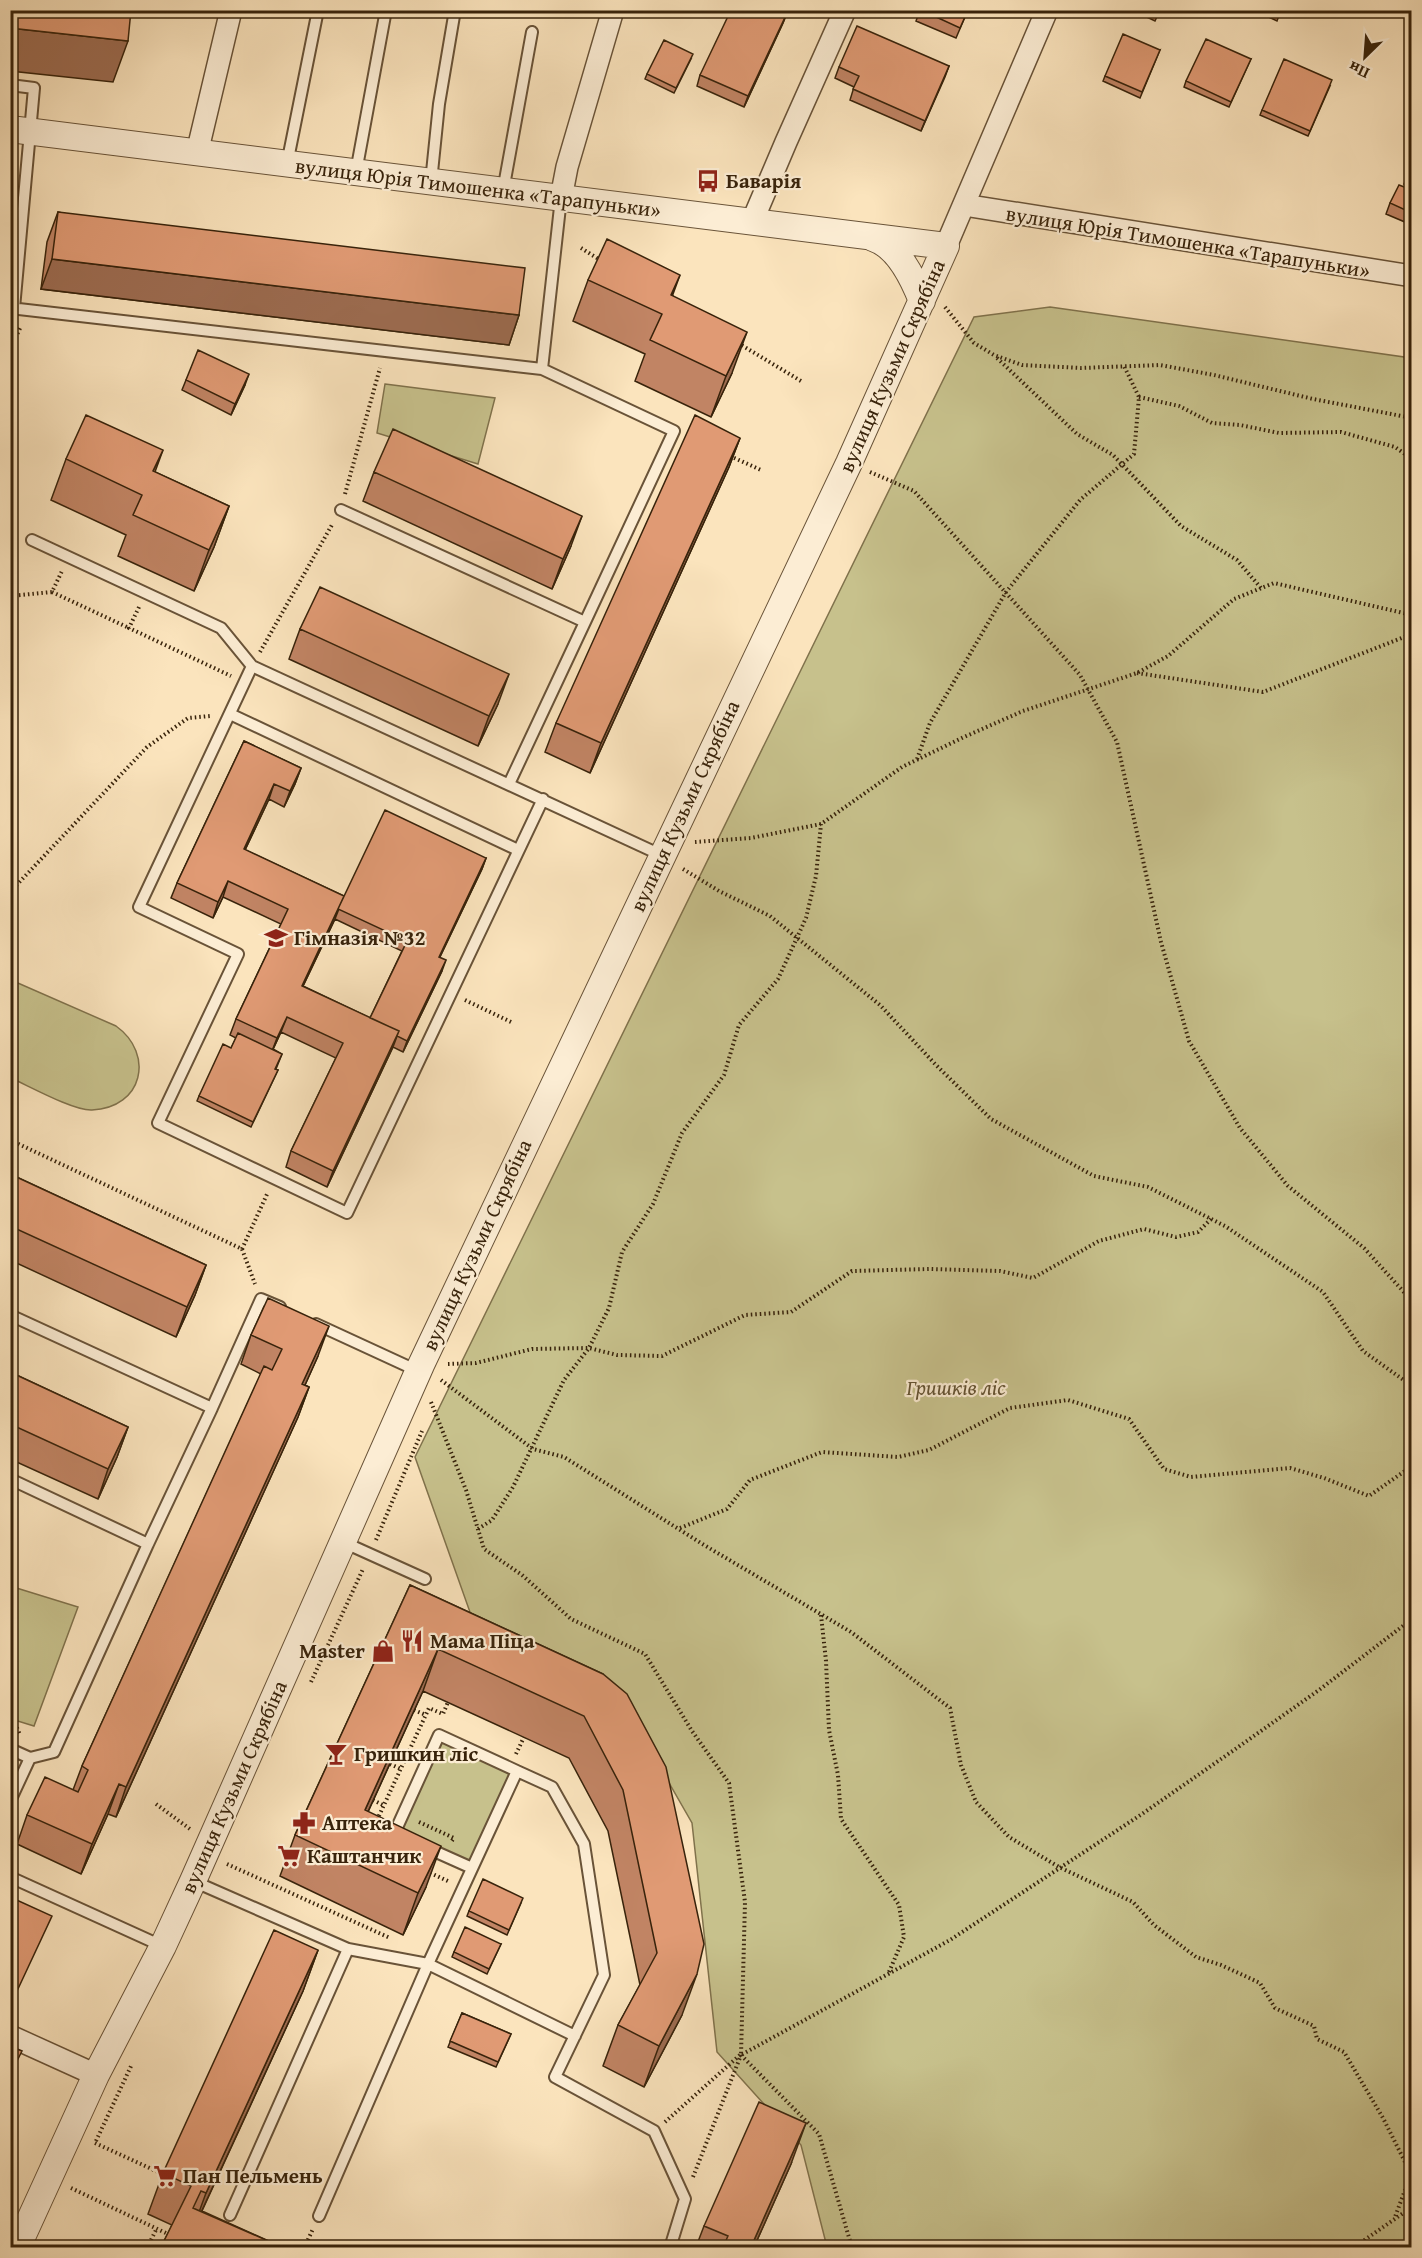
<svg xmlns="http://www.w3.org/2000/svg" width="1422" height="2258" viewBox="0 0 1422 2258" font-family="'Gentium Book Plus',serif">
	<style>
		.green { fill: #c7c18c; stroke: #80724c; stroke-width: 1.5 }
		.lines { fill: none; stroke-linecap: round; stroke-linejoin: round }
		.service-casing { stroke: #695338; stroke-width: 14 }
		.minor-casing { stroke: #695338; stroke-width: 24 }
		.tertiary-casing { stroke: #695338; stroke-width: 28 }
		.path { stroke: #38230b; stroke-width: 4; stroke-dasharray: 1.5 3; stroke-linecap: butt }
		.service { stroke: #fcedd4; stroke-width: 10 }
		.minor { stroke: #fcedd4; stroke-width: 21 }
		.tertiary { stroke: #fcedd4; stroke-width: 26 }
		.wall { fill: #c18464; stroke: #38230b; stroke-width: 1.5; fill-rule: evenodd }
		.shaded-wall { fill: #9d6c51; stroke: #38230b; stroke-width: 1.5 }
		.building { fill: #e09a74; stroke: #38230b; stroke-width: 1.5 }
		.labels { text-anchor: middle; stroke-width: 4.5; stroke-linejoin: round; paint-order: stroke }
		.poi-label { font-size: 21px; font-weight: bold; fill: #38230b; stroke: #fcedd4; text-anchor: start }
		.street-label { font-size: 21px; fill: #38230b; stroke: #fcedd4 }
		.park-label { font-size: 21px; font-style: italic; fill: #635232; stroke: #fcedd4 }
	</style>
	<rect width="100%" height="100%" fill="#fbe4bd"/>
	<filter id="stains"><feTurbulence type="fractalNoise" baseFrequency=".00333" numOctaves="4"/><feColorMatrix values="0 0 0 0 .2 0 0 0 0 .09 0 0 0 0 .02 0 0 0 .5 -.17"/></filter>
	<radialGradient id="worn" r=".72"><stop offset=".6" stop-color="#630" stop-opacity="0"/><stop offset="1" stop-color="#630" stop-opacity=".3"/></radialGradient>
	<path class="green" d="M1050 307 1411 358V2247H827L801 2145 717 2052 692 1823 617 1692 471 1615 415 1457 974 317Z
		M385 384 495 398 478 464 377 433Z
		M11 980 116 1026C155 1054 143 1108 92 1110 74 1111 29 1086 11 1078Z
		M10 1586 78 1607 34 1726 11 1719Z
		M440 1738 513 1772 471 1866 397 1832Z"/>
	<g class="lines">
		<g class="service-casing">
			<path id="service" d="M10 85 34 88 14 308
				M287 164 318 10
				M356 172 386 10
				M431 182 439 104 455 10
				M503 191 532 32
				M561 198 542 369 674 431 585 622
				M10 308 542 369
				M341 510 585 622 509 784
				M32 540 221 628 252 666 661 855
				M252 666 139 907 238 954 158 1123 347 1213 543 799
				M230 714 518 850
				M10 1315 212 1408 261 1299 280 1307
				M316 1324 418 1371
				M10 1479 148 1544 212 1408
				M343 1542 425 1579
				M10 1749 30 1758
				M10 1801 30 1758 54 1752 148 1544
				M400 1836 394 1834 439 1735 517 1771
				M425 1847 472 1868
				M10 1877 162 1946
				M193 1881 348 1949 428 1964 517 1771 552 1787 584 1844 604 1975 555 2077 654 2131 685 2199 670 2248
				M230 2215 348 1949
				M319 2216 428 1964 575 2036"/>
		</g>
		<g class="minor-casing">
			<path id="minor" d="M197 153 231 10
				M561 198 567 167 613 10
				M964 205 1412 276
				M752 222 786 142 845 10
				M946 246 1047 10
				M10 2036 96 2075"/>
		</g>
		<g class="tertiary-casing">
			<path id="tertiary" d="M10 129 946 246 849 463 421 1365 193 1881 163 1946 96 2075 17 2248
				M873 238C898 246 913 278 922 301"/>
		</g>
		<path class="path" d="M581 248 600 260
			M945 307 974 343 994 355 1022 365 1081 368 1160 365 1214 375 1313 399 1412 418
			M738 343 801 381
			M10 350 21 326
			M997 358 1077 434 1113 455 1181 526 1237 560 1261 588
			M1139 397 1179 406 1212 423 1240 425 1279 433 1341 432 1395 447 1412 459
			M730 456 761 470
			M870 472 914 491 1080 675 1117 742 1161 942 1189 1041 1240 1128 1288 1186 1364 1248 1412 1301
			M345 494 380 368
			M52 592 129 628
			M10 596 52 592 62 571
			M139 607 129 628 231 676
			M260 652 333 523
			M1137 673 1263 692 1412 634
			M917 759 930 723 1006 592 1080 500 1134 454 1139 397 1124 366
			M695 842 751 838 821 824 902 767 964 737 1023 711 1137 673 1168 656 1234 599 1274 583 1412 615
			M683 869 719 891 770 916 880 1005 936 1065 991 1119 1094 1176 1148 1187 1225 1226 1323 1292 1363 1351 1412 1386
			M10 892 147 747 188 718 210 716
			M465 1000 511 1022
			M10 1140 242 1249 255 1284
			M242 1249 268 1192
			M448 1364 476 1363 532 1349 589 1348 617 1355 662 1356 745 1315 791 1312 852 1271 929 1269 1000 1271 1033 1278 1099 1241 1144 1229 1176 1237 1198 1232 1211 1219
			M441 1380 533 1449 564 1457 704 1545 851 1632 950 1708 961 1765 976 1802 1009 1837 1059 1867 1133 1902 1154 1925 1196 1957 1221 1965 1260 1983 1275 2008 1314 2026 1317 2039 1344 2052 1383 2118 1411 2174 1395 2217
			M431 1402 466 1490 484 1549 522 1575 571 1619 645 1654 692 1731 729 1783 745 1902 741 2055 950 1940 1142 1814 1234 1750 1319 1690 1412 1619
			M680 1528 727 1509 750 1480 822 1452 898 1457 929 1450 1010 1408 1068 1400 1129 1419 1164 1469 1191 1477 1290 1468 1324 1478 1369 1496 1412 1466
			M478 1529 492 1520 513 1487 564 1380 589 1348 609 1308 622 1252 653 1204 682 1133 724 1075 739 1025 778 979 806 918 816 876 821 824
			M376 1540 422 1431
			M821 1615 826 1661 829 1730 838 1775 841 1819 899 1905 904 1937 889 1972
			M311 1682 363 1569
			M414 1710 426 1715
			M10 1711 20 1735
			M516 1754 524 1737
			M390 1764 401 1769
			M373 1800 385 1806
			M156 1804 190 1829
			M377 1820 429 1708 443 1714 448 1702
			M419 1822 454 1838 451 1842
			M227 1864 390 1938
			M426 1871 450 1882
			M741 2055 819 2134 852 2248
			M665 2122 740 2055
			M96 2141 132 2064
			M95 2143 165 2175
			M693 2177 741 2055
			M71 2188 170 2235
			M1364 2240 1369 2248
			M147 2248 157 2228
			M304 2248 313 2229
			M1353 2248 1412 2207"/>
		<use href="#service" class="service"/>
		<use href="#minor" class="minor"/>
		<use href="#tertiary" class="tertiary"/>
	</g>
	<path class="wall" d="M920 10H968L956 38 916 21Z
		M1132 10H1160L1155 21Z
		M1254 10H1281L1277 21Z
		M787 13 783 23 744 107 697 86 700 75Z
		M1160 50 1140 98 1103 81 1105 76Z
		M691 59 674 93 645 79 647 74Z
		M1251 59 1229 107 1184 87 1186 81Z
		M949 66 921 131 850 100 854 87 835 78 839 67Z
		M1330 86 1308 136 1260 115 1262 110Z
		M1412 165V187L1404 184Z
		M1412 190V225L1386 214 1390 203Z
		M58 212 519 315 509 345 41 289 47 242Z
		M588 280 673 296 732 373 711 417 635 381 645 354 573 321Z
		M186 380 245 385 231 415 182 390Z
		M740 438 729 467 590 773 545 752 556 723Z
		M66 459 155 472 229 506 214 547 194 591 118 556 126 535 51 500Z
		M374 472 571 546 552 589 363 501Z
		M300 629 498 704 478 746 289 659Z
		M244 741 301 768 295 784 284 807 269 799 245 850 344 896 486 858 482 869 440 957 442 971 403 1052 393 1047 327 1187 286 1167 291 1151 336 1058 281 1032 273 1049 282 1054 276 1069 278 1070 251 1127 197 1101 199 1096 231 1048 236 1038 230 1035 236 1019 281 924 223 897 213 918 171 898 177 883ZM335 919 402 951 370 1018 303 986Z
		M10 1174 206 1265 195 1295 176 1337 10 1260Z
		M251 1335 318 1356 305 1385 309 1387 298 1417 116 1817 108 1814 81 1874 17 1844 27 1815 73 1790 82 1766 261 1374 241 1364Z
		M10 1372 128 1427 117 1457 98 1499 10 1459Z
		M410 1585 603 1674 682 2015 644 2087 603 2066 618 2025 640 1985 608 1831 569 1758 423 1691 368 1812 426 1887 403 1935 280 1876 295 1835Z
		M521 1903 507 1935 467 1916 469 1911Z
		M501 1944 487 1974 452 1957 454 1952Z
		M318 1950 303 1991 202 2211 282 2247H161L172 2225 148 2214 163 2173Z
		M462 2013 511 2034 496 2067 448 2047Z
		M791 2164 754 2247H696L704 2226Z"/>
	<path class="shaded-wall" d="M787 13 783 23 744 107 748 96Z
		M10 28 128 41 113 82 10 71Z
		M949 66 945 77 921 131 925 121Z
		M52 259 519 315 509 345 41 289Z
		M680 275 665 316 671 295Z
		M747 332 732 373 711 417 726 376Z
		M249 374 245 385 231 415 235 404Z
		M740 438 729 467 590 773 601 743Z
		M163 450 148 491 153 471Z
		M229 506 214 547 194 591 209 550Z
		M582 516 571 546 552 589 563 559Z
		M509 674 498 704 478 746 489 716Z
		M301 768 295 784 284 807 290 791Z
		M274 784 269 799 238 865 244 849Z
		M486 858 482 869 435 967 439 957Z
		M228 881 223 897 213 918 218 902Z
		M344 896 335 919 296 1001 302 986Z
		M446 960 442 971 403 1052 407 1041Z
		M287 1017 281 1032 271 1054 277 1038Z
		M399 1031 393 1047 327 1187 333 1171Z
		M206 1265 195 1295 176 1337 187 1307Z
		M329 1326 318 1356 292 1414 302 1384Z
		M309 1387 298 1417 116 1817 126 1787Z
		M128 1427 117 1457 98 1499 108 1469Z
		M438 1649 423 1691 350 1851 365 1810Z
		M119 1784 108 1814 81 1874 92 1844Z
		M441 1846 426 1887 403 1935 418 1893Z
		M318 1950 303 1991 191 2234 206 2193Z
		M697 1974 682 2015 644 2087 659 2046Z
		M806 2123 791 2164 754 2247H751Z"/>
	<path class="building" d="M10 10H131L128 41 10 28Z
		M731 10H783L787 13 748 96 700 75Z
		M921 10H968L960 28Z
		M1145 10H1159L1157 16Z
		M1268 10H1281L1278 15Z
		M857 26 949 66 925 121 853 89 859 76 839 67Z
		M1123 34 1160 50 1142 92 1105 76Z
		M1206 39 1251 59 1231 102 1186 81Z
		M664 40 693 54 676 88 647 74Z
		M1284 59 1332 80 1310 131 1262 110Z
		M1412 165V175L1408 173Z
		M1399 185 1412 190V213L1390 203Z
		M58 212 525 268 519 315 52 259Z
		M607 239 680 275 671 295 747 332 726 376 650 340 662 314 588 280Z
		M198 350 249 374 235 404 186 380Z
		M86 415 163 450 153 471 229 506 209 550 133 515 142 495 66 459Z
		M695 415 740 438 601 743 556 723Z
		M393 429 582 516 563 559 374 472Z
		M320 587 509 674 489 716 300 629Z
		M244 741 301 768 290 791 274 784 244 849 344 896 302 986 399 1031 333 1171 291 1151 343 1043 287 1017 277 1038 236 1019 288 909 228 881 218 902 177 883Z
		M385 810 486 858 439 957 446 960 407 1041 397 1036 399 1031 370 1018 407 941 338 909Z
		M238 1033 282 1054 275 1069 278 1070 253 1122 199 1096 223 1044 231 1048Z
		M10 1174 206 1265 187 1307 10 1226Z
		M268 1298 329 1326 302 1384 309 1387 126 1787 119 1784 92 1844 27 1815 45 1777 78 1792 88 1770 82 1766 264 1366 272 1370 282 1349 251 1335Z
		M10 1372 128 1427 108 1469 10 1424Z
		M410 1585 603 1674 627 1694 666 1767 704 1944 697 1974 659 2046 618 2025 657 1953 623 1790 584 1716 438 1649 365 1810 441 1846 418 1893 295 1835Z
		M483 1879 523 1898 509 1930 469 1911Z
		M10 1897 52 1916 10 2006Z
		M465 1927 501 1944 489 1969 454 1952Z
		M274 1930 318 1950 206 2193 201 2191 193 2208 282 2247H168L162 2245 191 2186 163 2173Z
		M462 2013 511 2034 498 2062 450 2041Z
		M10 2046 22 2051 10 2075Z
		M759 2102 806 2123 751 2247H753H723L728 2236 704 2226Z"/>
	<defs>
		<g id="bus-bare" transform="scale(1.8)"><path d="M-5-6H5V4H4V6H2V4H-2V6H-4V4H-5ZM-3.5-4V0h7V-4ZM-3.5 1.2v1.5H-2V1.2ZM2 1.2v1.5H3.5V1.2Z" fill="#8f2418" stroke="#fcedd4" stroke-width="2.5" paint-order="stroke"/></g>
		<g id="school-bare" transform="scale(1.8)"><path d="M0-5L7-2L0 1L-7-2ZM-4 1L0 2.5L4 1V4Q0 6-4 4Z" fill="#8f2418" stroke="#fcedd4" stroke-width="2.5" paint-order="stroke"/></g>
		<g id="restaurant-bare" transform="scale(1.8)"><path d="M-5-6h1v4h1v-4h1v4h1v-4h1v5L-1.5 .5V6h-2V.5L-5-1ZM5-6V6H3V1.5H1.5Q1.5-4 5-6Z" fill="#8f2418" stroke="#fcedd4" stroke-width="2.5" paint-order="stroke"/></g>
		<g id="shop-bare" transform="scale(1.8)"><path d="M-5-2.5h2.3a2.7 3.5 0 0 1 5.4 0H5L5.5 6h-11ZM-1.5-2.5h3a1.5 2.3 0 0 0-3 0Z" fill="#8f2418" stroke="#fcedd4" stroke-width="2.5" paint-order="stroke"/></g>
		<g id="bar-bare" transform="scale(1.8)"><path d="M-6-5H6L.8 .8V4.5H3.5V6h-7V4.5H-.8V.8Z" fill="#8f2418" stroke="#fcedd4" stroke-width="2.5" paint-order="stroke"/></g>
		<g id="pharmacy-bare" transform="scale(1.8)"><path d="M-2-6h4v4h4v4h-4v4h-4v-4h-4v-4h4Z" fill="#8f2418" stroke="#fcedd4" stroke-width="2.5" paint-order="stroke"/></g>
		<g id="supermarket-bare" transform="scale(1.8)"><path d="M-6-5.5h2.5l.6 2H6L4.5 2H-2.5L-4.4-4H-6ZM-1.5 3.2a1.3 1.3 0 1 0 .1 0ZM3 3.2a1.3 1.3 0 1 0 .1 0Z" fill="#8f2418" stroke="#fcedd4" stroke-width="2.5" paint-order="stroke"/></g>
	</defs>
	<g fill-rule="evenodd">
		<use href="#bus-bare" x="708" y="181"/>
		<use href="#school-bare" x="276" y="938"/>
		<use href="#restaurant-bare" x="412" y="1641"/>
		<use href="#shop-bare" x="383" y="1651"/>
		<use href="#bar-bare" x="336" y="1754"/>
		<use href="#pharmacy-bare" x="304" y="1823"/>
		<use href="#supermarket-bare" x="289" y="1856"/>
		<use href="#supermarket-bare" x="165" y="2176"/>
	</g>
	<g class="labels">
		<g class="poi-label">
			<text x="726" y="188">Баварія</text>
			<text x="294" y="945">Гімназія №32</text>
			<text x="430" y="1648">Мама Піца</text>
			<text x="365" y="1658" text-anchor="end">Master</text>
			<text x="354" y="1761">Гришкин ліс</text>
			<text x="322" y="1830">Аптека</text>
			<text x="307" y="1863">Каштанчик</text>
			<text x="183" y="2183">Пан Пельмень</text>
		</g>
		<g class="street-label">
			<text transform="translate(478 188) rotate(7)" y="7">вулиця Юрія Тимошенка «Тарапуньки»</text>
			<text transform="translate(1188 242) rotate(9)" y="7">вулиця Юрія Тимошенка «Тарапуньки»</text>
			<text transform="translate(892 366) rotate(-66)" y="7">вулиця Кузьми Скрябіна</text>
			<text transform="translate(685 806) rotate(-65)" y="7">вулиця Кузьми Скрябіна</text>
			<text transform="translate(477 1245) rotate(-65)" y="7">вулиця Кузьми Скрябіна</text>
			<text transform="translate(234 1787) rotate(-66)" y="7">вулиця Кузьми Скрябіна</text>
		</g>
		<g class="park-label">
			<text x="956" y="1395">Гришків ліс</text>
		</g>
	</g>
	<rect width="1422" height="2258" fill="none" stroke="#fbe4bd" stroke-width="36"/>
	<rect x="12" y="12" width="1398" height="2234" fill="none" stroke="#38230b" stroke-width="3"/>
	<rect x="18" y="18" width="1386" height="2222" fill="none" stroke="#38230b" stroke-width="1.5"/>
	<g transform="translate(1365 57) rotate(205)" stroke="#fcedd4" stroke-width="4.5" paint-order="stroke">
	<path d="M0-4.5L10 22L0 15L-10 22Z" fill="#38230b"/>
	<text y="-9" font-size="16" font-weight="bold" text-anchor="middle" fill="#38230b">Пн</text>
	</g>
	<rect width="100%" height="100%" filter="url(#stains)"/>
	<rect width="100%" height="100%" fill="url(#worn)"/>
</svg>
